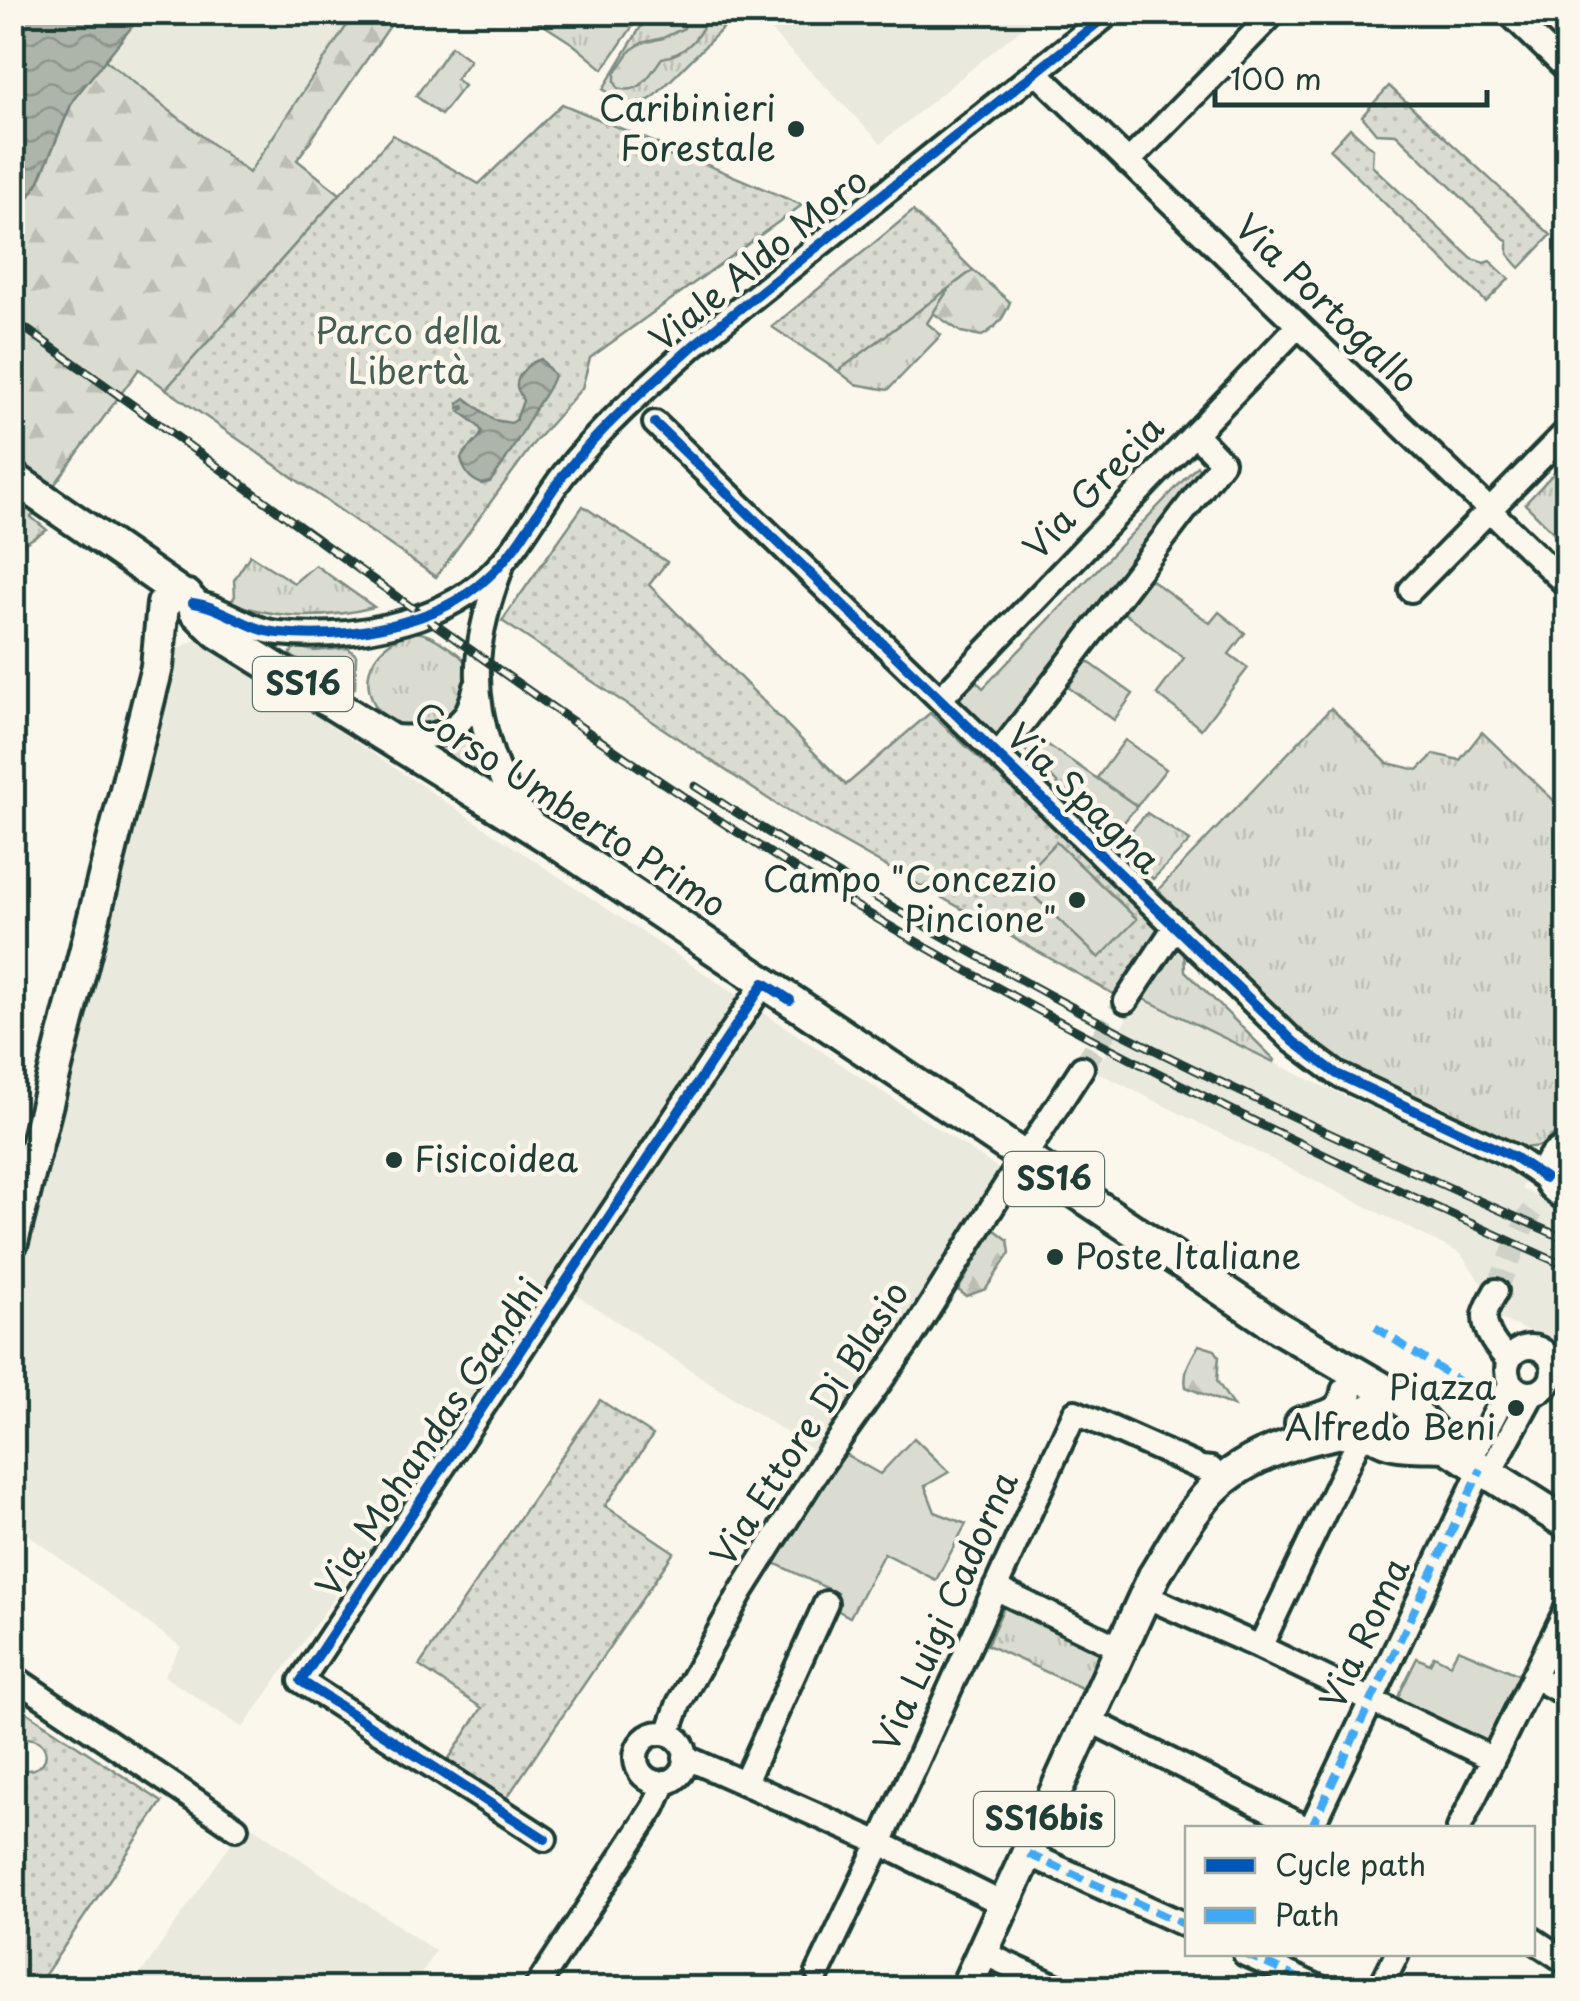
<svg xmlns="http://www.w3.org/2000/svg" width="1580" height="2001" viewBox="0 0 1580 2001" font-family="'Playpen Sans',sans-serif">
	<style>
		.built { fill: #eae9de }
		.grass { fill: url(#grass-tufts); stroke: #7d8c82; stroke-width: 2.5 }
		.forest { fill: url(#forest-firs); stroke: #7d8c82; stroke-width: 2.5 }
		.park { fill: url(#park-dots); stroke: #7d8c82; stroke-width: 2.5 }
		.garden { fill: #dbdcd1; stroke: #7d8c82; stroke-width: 2.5 }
		.water { fill: url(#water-waves); stroke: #74847b; stroke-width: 2.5 }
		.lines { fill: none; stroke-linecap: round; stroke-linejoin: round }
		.minor-tunnel { stroke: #cfd2c7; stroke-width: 22; stroke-dasharray: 22 11; stroke-linecap: butt }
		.minor-casing { stroke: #1f3d34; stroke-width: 30 }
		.major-casing { stroke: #1f3d34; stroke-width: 38 }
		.minor { stroke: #fbf7ec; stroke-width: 22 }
		.major { stroke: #fbf7ec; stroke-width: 30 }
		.rail-casing { stroke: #1f3d34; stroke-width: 9 }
		.rail { stroke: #fbf7ec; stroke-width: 5; stroke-dasharray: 15; stroke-linecap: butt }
		.quiet { stroke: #3fa9f5; stroke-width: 8; stroke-dasharray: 15 8; stroke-linecap: butt }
		.cycleway-casing { stroke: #fbf7ec; stroke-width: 16 }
		.cycleway { stroke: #0057b8; stroke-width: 10 }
		.poi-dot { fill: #1f3d34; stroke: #fbf7ec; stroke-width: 4 }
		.labels { text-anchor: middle; stroke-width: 9; stroke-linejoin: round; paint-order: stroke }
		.shield { fill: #fbf7ec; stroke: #61756b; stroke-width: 2.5 }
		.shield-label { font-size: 32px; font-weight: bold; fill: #1f3d34 }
		.poi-label { font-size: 35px; fill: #1f3d34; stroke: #fbf7ec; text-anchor: end }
		.street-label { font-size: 35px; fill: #1f3d34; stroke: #fbf7ec }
		.park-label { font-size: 35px; fill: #455d53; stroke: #fbf7ec }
	</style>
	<defs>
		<pattern id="grass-tufts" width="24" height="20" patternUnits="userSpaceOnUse" patternTransform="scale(2.5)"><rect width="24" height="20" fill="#dbdcd1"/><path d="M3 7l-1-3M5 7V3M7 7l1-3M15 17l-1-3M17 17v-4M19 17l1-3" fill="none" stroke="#bcbeb4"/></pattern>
		<pattern id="forest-firs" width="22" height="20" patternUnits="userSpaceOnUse" patternTransform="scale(2.5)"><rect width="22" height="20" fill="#dbdcd1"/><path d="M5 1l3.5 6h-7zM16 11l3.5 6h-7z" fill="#bcbeb4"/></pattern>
		<pattern id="park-dots" width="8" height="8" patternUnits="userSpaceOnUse" patternTransform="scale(2.5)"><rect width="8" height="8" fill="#dbdcd1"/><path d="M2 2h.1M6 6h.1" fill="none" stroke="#bcbeb4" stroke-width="1.8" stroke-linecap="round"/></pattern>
		<pattern id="water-waves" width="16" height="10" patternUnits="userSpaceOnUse" patternTransform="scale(2.5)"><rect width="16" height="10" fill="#adb4aa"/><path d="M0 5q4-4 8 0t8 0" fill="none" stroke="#8c948b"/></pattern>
	</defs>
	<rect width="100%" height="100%" fill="#fbf7ec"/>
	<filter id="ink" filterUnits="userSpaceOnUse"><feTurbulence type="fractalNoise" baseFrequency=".01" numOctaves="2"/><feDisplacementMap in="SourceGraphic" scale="20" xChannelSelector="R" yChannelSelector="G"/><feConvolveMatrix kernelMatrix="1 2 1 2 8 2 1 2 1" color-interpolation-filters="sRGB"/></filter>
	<g filter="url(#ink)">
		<path class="built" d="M143 13H355L249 173 104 59 124 39Z
			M753 13H1040L881 143Z
			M199 638 1005 1173 816 1452 555 1281 243 1728 164 1676 181 1647 13 1524V1159L137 670Z
			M1140 997 1318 1084 1526 1177 1522 1189 1567 1210V1349L1492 1315 1501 1295 1481 1283 1461 1254 1095 1071Z
			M246 1822 435 1951 413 1988H131Z"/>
		<path class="grass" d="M525 13H624L635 23 603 69 573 44Z
			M653 13H727L733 18 655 96 649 100 627 105 603 89 640 28Z
			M451 46 470 60 456 79 464 86 441 115 416 96Z
			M950 287 927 323 941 335 888 390 855 384 838 371Z
			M1567 459V546L1525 504Z
			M250 555 294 583 315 565 374 607C324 620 279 619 230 603L235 596 234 580Z
			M414 632C428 633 436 639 448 647 454 651 461 655 465 662 475 682 461 711 444 723 436 728 408 730 399 727 391 723 381 715 376 707 356 671 378 642 414 632Z
			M294 647 315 651 348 648 356 655 355 688 346 690 290 655Z
			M1331 708 1387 763 1418 770 1434 754 1460 760 1482 732 1567 813V1122L1541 1146 1512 1149 1316 1052 1158 890Z
			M469 731 478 736 490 782 482 786 433 753V746L457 738Z
			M1032 734 1137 806 1111 838 1021 746Z
			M1147 813 1190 841 1153 879 1118 846Z
			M1177 943 1184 949 1185 971 1275 1060 1274 1062 1140 997Z
			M1007 1600 1108 1646 1088 1691 987 1645Z"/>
		<path class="forest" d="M355 13H399L297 160 340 194 166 389 139 369 31 517 47 530 13 550 12 223 39 181 73 100 104 59 249 173Z
			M688 13H708C703 35 685 55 662 58 649 75 642 95 618 88L615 82V73L631 50 642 43 663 38 684 28Z
			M973 270 1010 302C1004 318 997 327 982 336L961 332 933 313 950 287Z
			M994 1229 1008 1240 1010 1253 986 1289 966 1296 958 1290Z
			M1199 1345 1215 1350 1219 1356 1217 1381 1233 1406 1186 1387C1183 1370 1191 1359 1199 1345Z"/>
		<path class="park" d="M1389 86 1551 235 1520 268 1508 254V242L1396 134 1376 133 1362 116Z
			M562 104 658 144 660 152C669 157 674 159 684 155L802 205 590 358 582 388 533 444 436 577 166 389 393 135 479 184Z
			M1350 128 1373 149 1372 166 1472 259 1484 263 1490 261 1509 279 1486 302 1330 150Z
			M913 211 973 270 838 371 772 327Z
			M583 506 667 562 649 585 846 785 930 713 1163 926 1119 997 782 808 502 621Z
			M600 1400 653 1435 605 1506 674 1552 506 1799 448 1760 482 1708 419 1666Z
			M13 1703 162 1802 36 1988H13L12 1759 23 1770C55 1772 52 1733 21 1739L13 1750Z"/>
		<path class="garden" d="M1197 466 1200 469 997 745 958 704 957 695 971 676 983 688Z
			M1150 579 1210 623 1219 612 1245 633 1229 654 1248 668 1201 729 1157 694 1184 658 1124 613Z
			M1087 661 1133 694 1114 720 1068 687Z
			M1125 740 1166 769 1137 806 1097 778Z
			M1056 842 1137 919 1099 958 1018 881Z
			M914 1438 949 1472 925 1486 935 1512 966 1524 936 1580 884 1553 850 1617 831 1607 837 1593 772 1562 841 1452 880 1474Z
			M1458 1649 1527 1678 1492 1746 1396 1701 1417 1658 1430 1664 1434 1656 1450 1664Z"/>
		<path class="water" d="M16 12 143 13 73 100 39 181 13 223 12 16Z
			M541 359 554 375C550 390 541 398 534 411 521 435 507 460 490 482L482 484C469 479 464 471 461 458 467 447 478 443 482 432 477 422 468 419 460 411L465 408 464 406 459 408 458 403 465 398 494 420 511 423 516 420 523 401C522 396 518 392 517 387 516 374 530 362 541 359Z"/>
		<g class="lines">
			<path class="minor-tunnel" d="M1082 1068 1126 1001
				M1496 1291 1527 1219 1538 1204"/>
			<g class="minor-casing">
				<path id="minor" d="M1508 12 1568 70
					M1037 73 1568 586
					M1128 162 1275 12
					M655 423 1294 1042 1337 1074 1514 1157 1545 1178
					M501 568C476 634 469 683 491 752 500 778 509 800 530 819
					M1411 590 1568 430
					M193 603C224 607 249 631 279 633 345 640 437 625 487 578 519 549 538 508 564 474 602 426 649 385 694 345L1111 12
					M940 699 1298 326
					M388 737C414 738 446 740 464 717 470 709 473 697 476 687
					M998 755 1222 462 1195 434
					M1126 1001 1175 927
					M1568 1146C1536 1155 1537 1189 1568 1199
					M1496 1291C1492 1298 1486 1308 1485 1315 1484 1333 1498 1349 1509 1361
					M1507 1370a23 23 0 1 1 46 0a23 23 0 1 1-46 0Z
					M1469 1462 1511 1383
					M1489 1474 1533 1393
					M995 1588 1122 1649
					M1145 1596 1260 1647 1493 1759
					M1260 1647 1357 1444 1371 1431
					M12 1676 236 1828
					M1533 1676 1568 1696
					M1089 1720 1306 1828
					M636 1758a25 25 0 1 1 50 0a25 25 0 1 1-50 0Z
					M668 1734 679 1703 741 1592 821 1465 908 1342 999 1196 1082 1068
					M685 1757 880 1843 1005 1905
					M745 1782 826 1603
					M1311 1828 1481 1469
					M1459 1828 1568 1606
					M545 1839 301 1681 764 983
					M1028 1854 1188 1926
					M1532 1939 1568 1963
					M983 1953 1060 1988
					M1245 1954 1320 1988
					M818 1973 880 1843 1075 1412 1201 1468 1211 1469
					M536 1988 654 1807 665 1782
					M1380 1988 1397 1954"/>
			</g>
			<g class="major-casing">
				<path id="major" d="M12 477 191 601
					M195 611 217 632 552 840 1279 1328 1404 1401 1446 1446 1568 1524
					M12 1242 157 667 163 604 176 594 187 596
					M1371 1409C1357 1452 1419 1444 1446 1446
					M1301 1423C1322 1418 1344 1416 1347 1392
					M966 1988 1154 1576C1172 1547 1188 1516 1211 1491 1251 1449 1315 1436 1369 1427"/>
			</g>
			<use href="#minor" class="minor"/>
			<use href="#major" class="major"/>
			<g class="rail-casing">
				<path id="rail" d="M12 319C265 497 509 687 770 853 1024 1014 1293 1145 1568 1267
					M695 786C825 870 958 947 1094 1019 1249 1099 1408 1170 1568 1240"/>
			</g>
			<use href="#rail" class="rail"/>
			<path class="quiet" d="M1375 1327 1492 1403
				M1311 1828 1481 1469
				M1028 1854 1188 1926
				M1245 1954 1320 1988"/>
			<g class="cycleway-casing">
				<path id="cycleway" d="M655 423 1294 1042 1337 1074 1514 1157 1545 1178
					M193 603C224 607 249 631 279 633 345 640 437 625 487 578 519 549 538 508 564 474 602 426 649 385 694 345L1111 12
					M545 1839 301 1681 764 983 790 1000"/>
			</g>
			<use href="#cycleway" class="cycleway"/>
		</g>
	</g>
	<g class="poi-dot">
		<circle cx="796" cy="129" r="10"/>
		<circle cx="1077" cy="900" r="10"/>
		<circle cx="394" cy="1160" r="10"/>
		<circle cx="1055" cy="1257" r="10"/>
		<circle cx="1516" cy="1408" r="10"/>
	</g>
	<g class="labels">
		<g class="shield">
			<rect x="253" y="657" width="100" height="54" rx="8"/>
			<rect x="1004" y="1152" width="100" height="54" rx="8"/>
			<rect x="974" y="1792" width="140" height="54" rx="8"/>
		</g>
		<g class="shield-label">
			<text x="303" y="695">SS16</text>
			<text x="1054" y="1190">SS16</text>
			<text x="1044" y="1830">SS16bis</text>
		</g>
		<g class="poi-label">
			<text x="776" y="121">Caribinieri<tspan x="776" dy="40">Forestale</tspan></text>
			<text x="1057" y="892">Campo "Concezio<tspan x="1057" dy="40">Pincione"</tspan></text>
			<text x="414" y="1172" text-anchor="start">Fisicoidea</text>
			<text x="1075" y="1269" text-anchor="start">Poste Italiane</text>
			<text x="1496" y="1400">Piazza<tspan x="1496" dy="40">Alfredo Beni</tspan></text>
		</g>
		<g class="street-label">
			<text transform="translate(759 260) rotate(-39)" y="12">Viale Aldo Moro</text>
			<text transform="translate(1326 304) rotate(44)" y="12">Via Portogallo</text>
			<text transform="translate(1094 488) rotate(-46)" y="12">Via Grecia</text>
			<text transform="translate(1083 799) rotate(44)" y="12">Via Spagna</text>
			<text transform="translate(570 810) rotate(33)" y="12">Corso Umberto Primo</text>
			<text transform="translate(810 1424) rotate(-57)" y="12">Via Ettore Di Blasio</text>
			<text transform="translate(430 1438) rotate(-56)" y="12">Via Mohandas Gandhi</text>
			<text transform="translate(946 1612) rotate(-66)" y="12">Via Luigi Cadorna</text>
			<text transform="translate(1365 1634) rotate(-65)" y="12">Via Roma</text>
		</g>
		<g class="park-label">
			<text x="408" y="344">Parco della<tspan x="408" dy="40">Libertà</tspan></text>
		</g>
	</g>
	<rect width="1580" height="2001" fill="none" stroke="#fbf7ec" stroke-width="50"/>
	<rect x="25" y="25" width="1530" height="1951" fill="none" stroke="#1f3d34" stroke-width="4" filter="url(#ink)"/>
	<rect x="1185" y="1826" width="350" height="130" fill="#fbf7ec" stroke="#a3ada2" stroke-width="2.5"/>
	<rect x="1205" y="1858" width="50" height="15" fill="#0057b8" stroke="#a3ada2" stroke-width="2.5"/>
	<text x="1275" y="1876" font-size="30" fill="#1f3d34">Cycle path</text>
	<rect x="1205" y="1908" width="50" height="15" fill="#3fa9f5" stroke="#a3ada2" stroke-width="2.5"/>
	<text x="1275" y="1926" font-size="30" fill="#1f3d34">Path</text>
	<path d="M1215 90v15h272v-15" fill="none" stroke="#1f3d34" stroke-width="5"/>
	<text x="1230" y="90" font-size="30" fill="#1f3d34" stroke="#fbf7ec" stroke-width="8" paint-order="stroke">100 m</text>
</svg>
